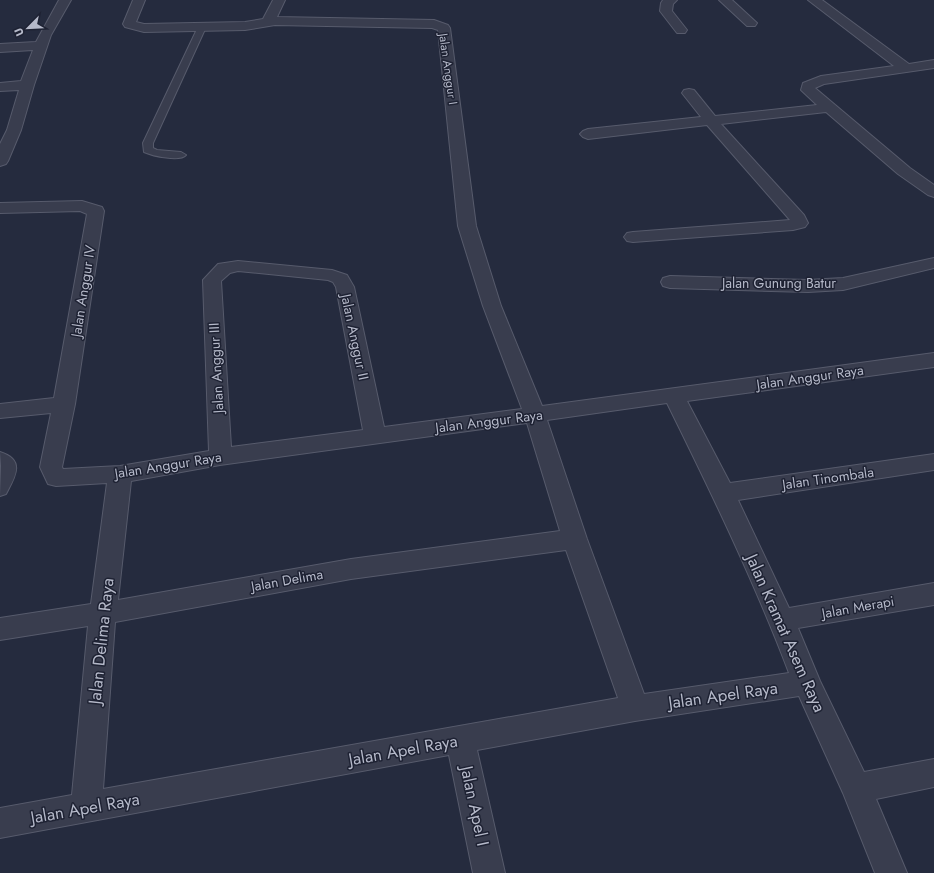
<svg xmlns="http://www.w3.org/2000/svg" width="934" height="873" viewBox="0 0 934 873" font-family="Jost,sans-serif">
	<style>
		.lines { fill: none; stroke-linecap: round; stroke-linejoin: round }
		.service-casing { stroke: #575b6c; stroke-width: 2 }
		.minor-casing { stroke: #575b6c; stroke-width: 2 }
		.service { fill: #393d4e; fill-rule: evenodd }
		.minor { fill: #393d4e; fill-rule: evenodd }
		.labels { text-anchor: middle; stroke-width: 3; stroke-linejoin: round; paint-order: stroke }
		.far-street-label { font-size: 12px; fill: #b5b9c9; stroke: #1e2233 }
		.street-label { font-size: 14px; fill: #b5b9c9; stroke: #1e2233 }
		.near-street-label { font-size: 17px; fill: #b5b9c9; stroke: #1e2233 }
	</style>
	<rect width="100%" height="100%" fill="#252b3e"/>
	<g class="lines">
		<g class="service-casing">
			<path id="service" d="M202 24 206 27 153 143V148L157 150 181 152 186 155C180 162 153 156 144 152L143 143 198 27Z
				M0 452C26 460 15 477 6 494L0 496 1 466Z"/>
		</g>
		<g class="minor-casing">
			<path id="minor" d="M59 0H71L51 35 34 85 21 130 8 161 6 164 0 166V144L7 130 19 90 0 91V83L21 81 33 50 0 52V44L36 42Z
				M133 0H145L136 22 144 24 245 22 263 19 273 0H285L277 17 434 20 448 25 450 28 476 226 501 306 542 406 934 353V367L687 401 730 483 934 454V470L738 500 789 608 934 583V605L798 628 820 681 864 772 934 759V787L876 799 907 873H875L843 793 799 696 635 721 477 750 505 873H473L449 755 0 838V808L72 795 88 626 0 640V618L91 604 107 483 56 486 48 484 40 467 51 413 0 418V404L54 398 87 214 80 211 0 213V203L82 201 102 207 104 211 75 404 62 467 63 469 120 466 209 451 203 280 218 264 238 261 332 270 347 275 354 287 384 427 522 409 483 306 458 226 438 30 432 28 275 25 245 30 144 32 125 27 123 24ZM238 271 328 280 333 282 336 287 363 430 231 447 221 281 230 273ZM667 403C711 492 754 581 789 673L644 694 587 539 547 420ZM527 423 560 531 351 559 118 600 131 481 220 465ZM566 550 618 698 103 789 115 622 351 579Z
				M663 0H677L673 4 672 11 687 30 685 33H677L660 11 661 3Z
				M719 0H732L757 23 755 26H747Z
				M808 0H822L909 64 934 60V68L824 84 815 88 910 168 934 185V197L928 195 898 174 826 112 721 124 804 215 808 223 805 227 793 230 633 242 627 241 624 237 627 233 633 232 790 220 707 125 588 139 583 137 580 134 583 131 588 129 701 117 682 93 684 90 689 89 694 90 715 116 817 105 801 90 803 83 821 76 894 66Z
				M934 258V268L843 290 808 292 670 288 663 286 661 282 663 278 670 276 808 280 843 278Z"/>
		</g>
		<use href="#service" class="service"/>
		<use href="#minor" class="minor"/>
	</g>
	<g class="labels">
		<g class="far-street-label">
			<text transform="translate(448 69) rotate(82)" y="4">Jalan Anggur I</text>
		</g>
		<g class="street-label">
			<text x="779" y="288">Jalan Gunung Batur</text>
			<text transform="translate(83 291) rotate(-81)" y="5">Jalan Anggur IV</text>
			<text transform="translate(355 337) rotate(78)" y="5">Jalan Anggur II</text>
			<text transform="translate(216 368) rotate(-93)" y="5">Jalan Anggur III</text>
			<text transform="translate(810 377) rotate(-8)" y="5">Jalan Anggur Raya</text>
			<text transform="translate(489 421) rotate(-7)" y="5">Jalan Anggur Raya</text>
			<text transform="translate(168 465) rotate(-9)" y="5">Jalan Anggur Raya</text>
			<text transform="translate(828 478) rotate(-8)" y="5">Jalan Tinombala</text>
			<text transform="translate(287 580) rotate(-10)" y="5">Jalan Delima</text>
			<text transform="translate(858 607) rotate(-10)" y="5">Jalan Merapi</text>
		</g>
		<g class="near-street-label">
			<text transform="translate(786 633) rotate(66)" y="6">Jalan Kramat Asem Raya</text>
			<text transform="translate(101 641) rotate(-84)" y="6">Jalan Delima Raya</text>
			<text transform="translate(723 695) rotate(-8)" y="6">Jalan Apel Raya</text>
			<text transform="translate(403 750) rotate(-10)" y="6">Jalan Apel Raya</text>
			<text transform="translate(475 806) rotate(78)" y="6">Jalan Apel I</text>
			<text transform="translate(85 808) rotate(-10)" y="6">Jalan Apel Raya</text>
		</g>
	</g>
	<g transform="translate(28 28) rotate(246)" stroke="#1e2233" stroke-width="3" paint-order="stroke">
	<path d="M0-3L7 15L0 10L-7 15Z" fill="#b5b9c9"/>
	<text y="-6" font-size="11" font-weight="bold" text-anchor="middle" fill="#b5b9c9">U</text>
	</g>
</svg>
